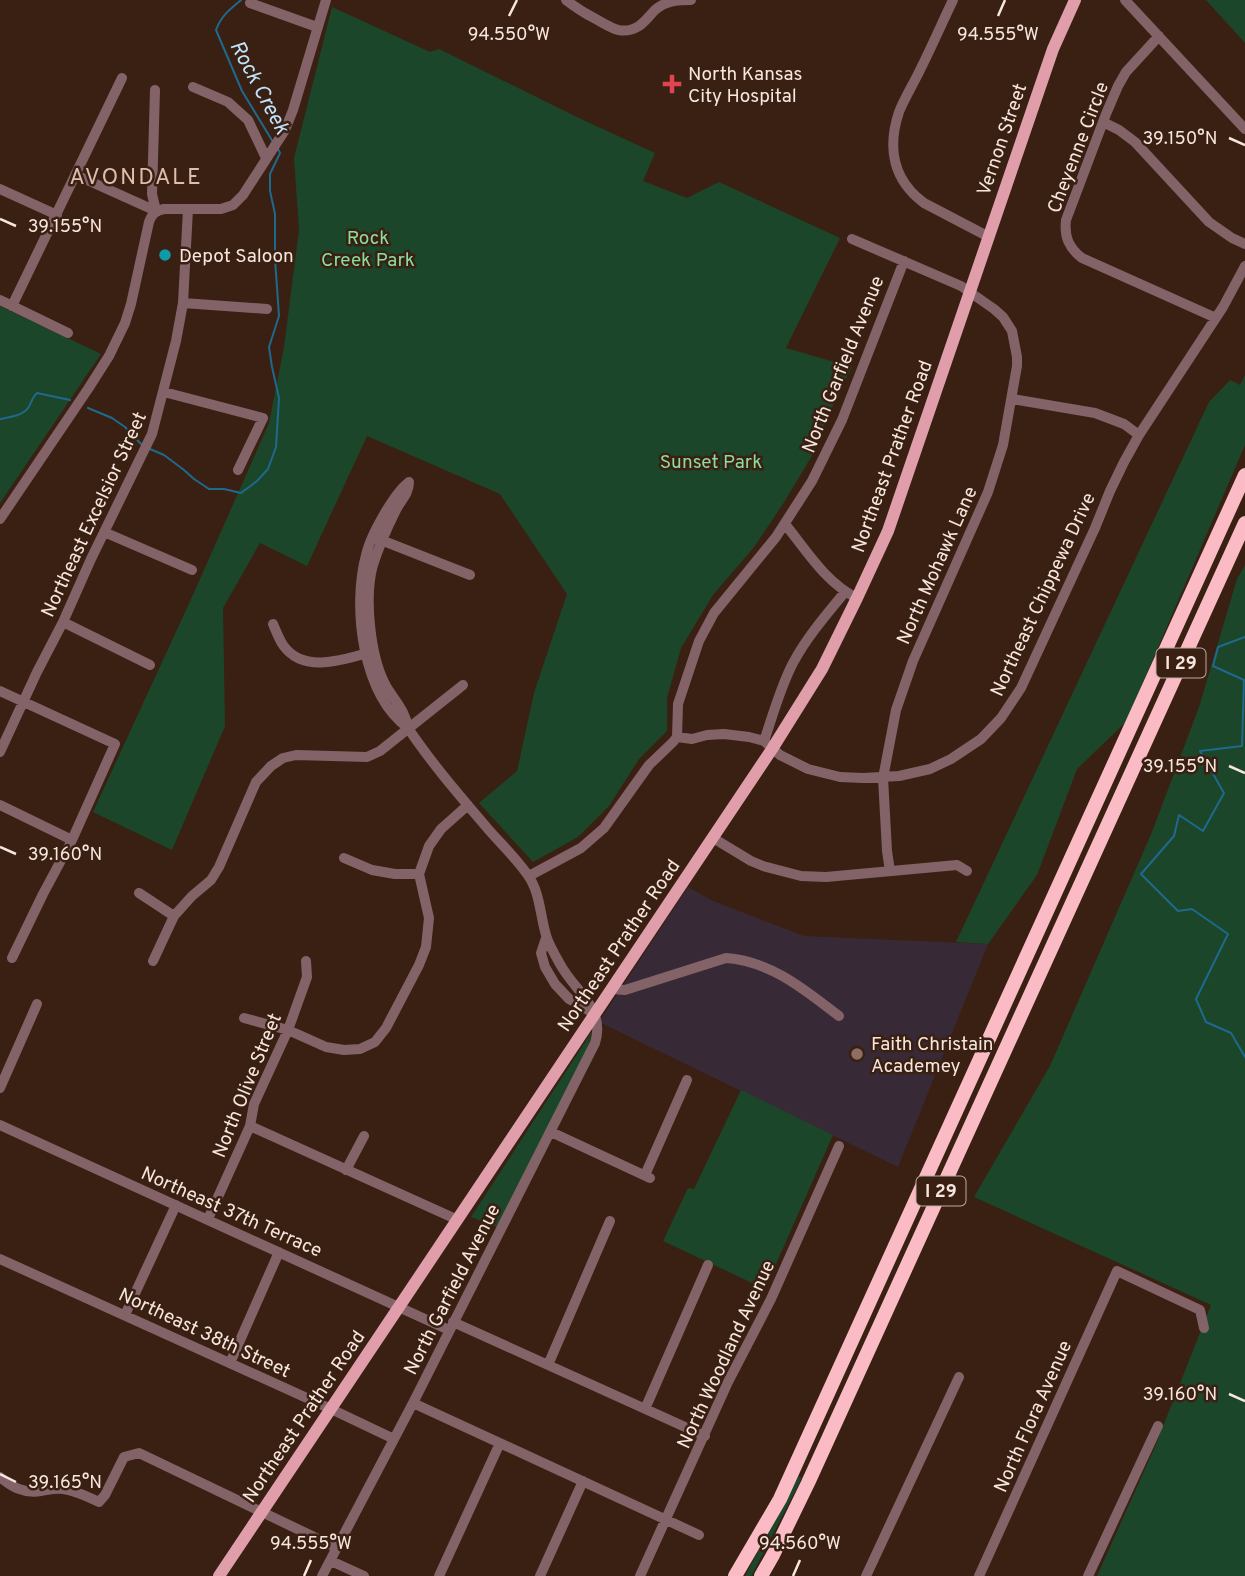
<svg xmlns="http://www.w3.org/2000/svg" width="1245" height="1576" viewBox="0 0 1245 1576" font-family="Overpass,sans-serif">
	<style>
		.commercial { fill: #382936 }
		.green { fill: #1c4629 }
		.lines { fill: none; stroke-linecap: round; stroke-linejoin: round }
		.stream { stroke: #1e698e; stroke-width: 2 }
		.minor { stroke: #836368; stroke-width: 10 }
		.major { stroke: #df9ea9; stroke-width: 12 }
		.highway { stroke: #fabbc5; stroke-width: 14 }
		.ticks { fill: none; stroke: #f7e6dd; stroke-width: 2.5 }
		.health-dot { fill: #e0444e; stroke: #392013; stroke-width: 2.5 }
		.culture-dot { fill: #0f9aa8; stroke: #392013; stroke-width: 2.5 }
		.education-dot { fill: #8d6e63; stroke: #392013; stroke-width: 2.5 }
		.labels { text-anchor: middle; stroke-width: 5; stroke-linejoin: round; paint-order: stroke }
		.shield { fill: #392013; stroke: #beaba0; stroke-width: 2 }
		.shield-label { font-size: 18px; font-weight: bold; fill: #f7e6dd }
		.poi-label { font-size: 19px; fill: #f7e6dd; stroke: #392013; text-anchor: start }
		.street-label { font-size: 19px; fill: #f7e6dd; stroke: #392013 }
		.park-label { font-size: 19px; fill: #89dd9e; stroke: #392013 }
		.water-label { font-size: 21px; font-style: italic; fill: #c1e5fb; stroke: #392013 }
		.quarter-label { font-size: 23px; letter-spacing: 2px; fill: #debdab; stroke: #392013 }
		.ticks-label { font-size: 18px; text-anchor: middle; fill: #f7e6dd; stroke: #392013; stroke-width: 5; stroke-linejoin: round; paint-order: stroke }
	</style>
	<rect width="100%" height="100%" fill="#392013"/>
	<path class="commercial" d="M688 887 713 901 804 936 988 944 898 1167 599 1022Z"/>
	<path class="green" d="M1206 0H1245V43Z
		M332 7 430 52 439 49 579 118 655 153 643 181 687 198 719 182 840 238 786 348 852 367 829 413 813 454 783 504 754 547 713 595 681 648 667 698V731L639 759 609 806 578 837 533 862 479 803 517 771 534 693 567 594 500 494 367 436 307 566 260 543 223 608 225 726 172 850 93 812 192 597 269 423 284 347 299 230 294 158Z
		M0 306 101 354 0 503Z
		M1245 375V445L1126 722 1077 769 1037 875 988 944 956 942 1209 402 1230 380 1240 385Z
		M1245 565V1576H1097L1154 1449 1211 1305 974 1197 1050 1066 1152 832 1199 707 1237 579Z
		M593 1030 587 1049 497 1227 471 1217Z
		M741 1090 833 1135 765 1289 663 1241 688 1188 694 1189Z
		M798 1476 802 1478 754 1571 751 1576H745Z"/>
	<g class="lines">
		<path class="stream" d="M241 0C230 9 221 16 216 30L242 91 273 142
			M88 408 112 418 125 427 141 444
			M0 419C10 417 22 416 28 408 32 402 32 397 37 393L70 400
			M150 449 164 455 184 470 194 479 209 489H224L241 493 257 481 268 469 276 447 279 398 272 367 269 347 279 316 275 259V214L270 191V174L280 153 278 149
			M1245 637 1218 647 1213 666 1244 680 1242 746 1200 751 1224 793 1203 831 1179 815 1174 836 1141 874 1178 911 1192 909 1228 934 1196 999 1206 1022 1231 1033 1245 1057"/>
		<path class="minor" d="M566 0C575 7 584 13 594 18 609 26 621 37 639 26 645 22 650 15 655 10 665 1 677 0 691 0
			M953 0C942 23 932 46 921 68 914 83 905 97 899 112 887 148 893 180 924 203L989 237
			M1125 0 1245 129
			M250 3 317 27
			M1159 36 1126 72 1118 86 1106 114 1066 220C1064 237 1069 248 1082 258L1216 318
			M193 87 228 102 248 120 266 158
			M155 90 152 194 156 211
			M1103 122 1119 130 1135 142 1209 222 1232 238 1245 244
			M76 175 156 211
			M0 189 57 215
			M852 239 961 286 994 309 1003 317 1012 331 1017 357V366L1003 445 988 492 913 661 896 710 883 778 887 851 890 871
			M0 300 68 333
			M183 303 267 309
			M12 306 122 78
			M164 392 263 418 238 470
			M1012 399 1095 413 1124 424 1139 435
			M0 519 88 389 109 356 125 323 131 304 149 222C152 214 155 211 164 209H221L233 205 243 195 285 130 293 110 326 0
			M785 524C806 550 826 583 857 598
			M104 532 192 570
			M376 538 470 575
			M63 622 150 665
			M273 624C276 631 279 639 283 645 303 674 343 660 371 652
			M0 691 115 744 72 840 43 894 12 958
			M408 728C405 710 395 701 386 686 370 657 364 597 373 565 379 546 387 528 396 510 401 500 409 494 409 482
			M677 737 692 739 707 735 724 734 749 737 764 741 780 755 808 769 840 777 863 778 899 776 930 769 951 759 981 739 1001 718 1021 688 1095 528 1110 491 1124 462 1139 435 1223 307 1245 266
			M764 741C773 715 780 688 793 663 807 637 826 615 845 592
			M0 752 37 672 63 622 91 559 152 434 176 341 183 303 188 209
			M0 805 72 840
			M713 838 751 861 763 866 801 876 826 877 957 865 967 871
			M344 858 372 870 395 874H419
			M529 876 581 848 604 828 649 765 673 742 677 737 678 704 699 641 714 613 776 537 812 481 842 420 904 261
			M139 893 174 916
			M546 938 541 953 545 967 555 984 569 999 595 1014
			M153 961 174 916 192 896 211 880 219 867 256 782 271 766 283 758 296 755 367 757 380 751 463 685
			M612 989 625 990 726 958C771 961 805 990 839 1016
			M244 1018 288 1030 326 1047 344 1050 360 1049 375 1042 386 1028 419 965 426 947 429 918 419 874 429 846 441 829 468 805
			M0 1088 37 1004
			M0 1125 449 1330
			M250 1126 458 1220
			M551 1132 650 1178
			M346 1170 364 1136
			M645 1175 687 1080
			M208 1219 250 1126 254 1104 288 1030 307 977 306 961
			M0 1259 331 1409 394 1439
			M125 1315 176 1205
			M453 1322 705 1436
			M230 1363 279 1252
			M548 1365 610 1221
			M413 1403 699 1535
			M645 1409 708 1265
			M0 1477C12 1487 24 1494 41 1491 48 1490 55 1488 63 1489 75 1490 88 1497 99 1502L105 1495 124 1457 139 1453 337 1548
			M331 1561 364 1576
			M322 1576 413 1403 595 1043C606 1008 575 992 560 964 556 957 548 942 546 935 540 915 540 891 527 874 516 858 501 844 488 829 461 797 432 764 408 728 362 694 352 607 366 555 370 539 378 525 386 511 393 500 399 490 409 482
			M439 1576 500 1443
			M540 1576 583 1481
			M640 1576 728 1382 771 1299 839 1146
			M866 1576 959 1377
			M979 1576 1117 1271 1200 1310 1204 1328
			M1088 1576 1158 1426"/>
		<path class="major" d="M219 1576 772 749 822 669 857 598 888 531 1053 49 1075 0"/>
		<path class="highway" d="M735 1576 780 1499 1245 475
			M761 1576 773 1555 808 1483 1245 523"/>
	</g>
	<path class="ticks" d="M509 16 517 0M998 16 1005 0M1229 138 1245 145M0 219 16 226M1229 766 1245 773M0 847 16 854M1229 1394 1245 1401M0 1474 16 1482M304 1576 311 1560M793 1576 800 1560"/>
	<path class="health-dot" d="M668.5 73.5h7v7h7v7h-7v7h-7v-7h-7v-7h7z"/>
	<circle class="culture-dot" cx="165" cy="255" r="7"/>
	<circle class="education-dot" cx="857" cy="1054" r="7"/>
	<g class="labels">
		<g class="shield">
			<rect x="1156.5" y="648.5" width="49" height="29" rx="5"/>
			<rect x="916.5" y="1176.5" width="49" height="29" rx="5"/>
		</g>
		<g class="shield-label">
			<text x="1181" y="669">I 29</text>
			<text x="941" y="1197">I 29</text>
		</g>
		<g class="poi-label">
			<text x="688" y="80">North Kansas<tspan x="688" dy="22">City Hospital</tspan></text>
			<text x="179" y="262">Depot Saloon</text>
			<text x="871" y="1050">Faith Christain<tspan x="871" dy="22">Academey</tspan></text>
		</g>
		<g class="street-label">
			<text transform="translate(1001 139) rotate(-71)" y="7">Vernon Street</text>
			<text transform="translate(1077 147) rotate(-69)" y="7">Cheyenne Circle</text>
			<text transform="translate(842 364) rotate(-68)" y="7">North Garfield Avenue</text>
			<text transform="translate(891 456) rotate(-70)" y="7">Northeast Prather Road</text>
			<text transform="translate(93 514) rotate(-65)" y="7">Northeast Excelsior Street</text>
			<text transform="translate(936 565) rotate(-66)" y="7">North Mohawk Lane</text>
			<text transform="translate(1042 594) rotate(-65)" y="7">Northeast Chippewa Drive</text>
			<text transform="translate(618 945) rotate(-56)" y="7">Northeast Prather Road</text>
			<text transform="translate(246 1085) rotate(-68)" y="7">North Olive Street</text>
			<text transform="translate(232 1211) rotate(24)" y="7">Northeast 37th Terrace</text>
			<text transform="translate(451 1289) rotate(-63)" y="7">North Garfield Avenue</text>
			<text transform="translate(205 1332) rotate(25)" y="7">Northeast 38th Street</text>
			<text transform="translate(725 1354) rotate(-65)" y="7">North Woodland Avenue</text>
			<text transform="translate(303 1416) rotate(-56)" y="7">Northeast Prather Road</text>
			<text transform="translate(1032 1416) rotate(-66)" y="7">North Flora Avenue</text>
		</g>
		<g class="park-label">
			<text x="368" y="244">Rock<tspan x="368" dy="22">Creek Park</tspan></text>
			<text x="711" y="468">Sunset Park</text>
		</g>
		<g class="water-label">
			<text transform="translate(260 87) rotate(62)" y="7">Rock Creek</text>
		</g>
		<g class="quarter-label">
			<text x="136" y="184">AVONDALE</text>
		</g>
	</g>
	<g class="ticks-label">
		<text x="509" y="40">94.550°W</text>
		<text x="998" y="40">94.555°W</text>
		<text x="1180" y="144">39.150°N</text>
		<text x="65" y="232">39.155°N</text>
		<text x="1180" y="772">39.155°N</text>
		<text x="65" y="860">39.160°N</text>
		<text x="1180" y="1400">39.160°N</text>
		<text x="65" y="1488">39.165°N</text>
		<text x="311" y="1549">94.555°W</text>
		<text x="800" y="1549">94.560°W</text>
	</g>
</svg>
